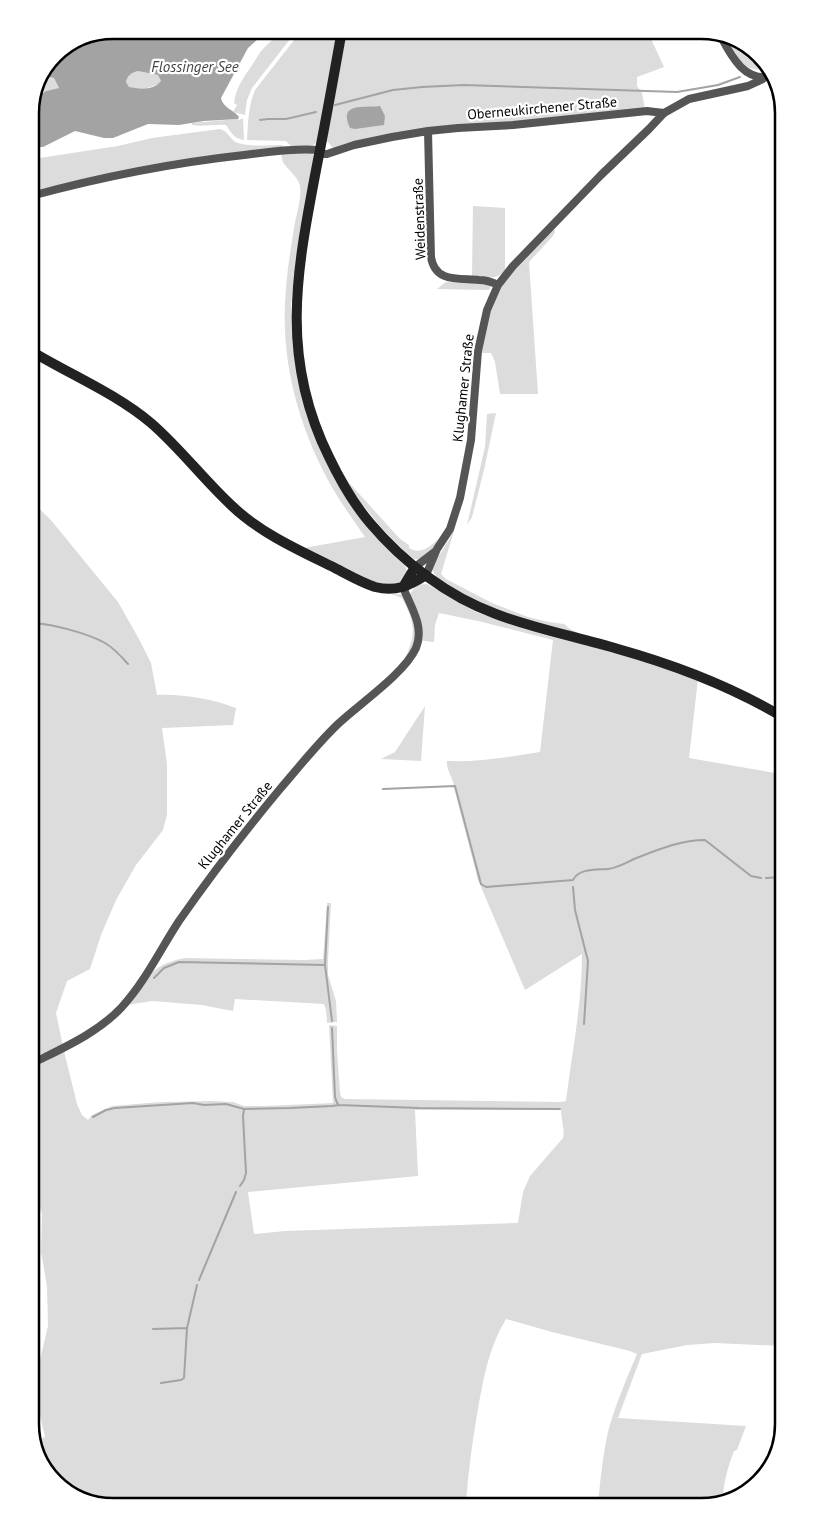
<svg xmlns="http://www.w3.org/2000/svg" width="814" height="1537" viewBox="0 0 814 1537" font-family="'PT Sans',sans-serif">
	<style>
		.green { fill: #dcdcdc; fill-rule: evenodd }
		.water { fill: #a3a3a3; fill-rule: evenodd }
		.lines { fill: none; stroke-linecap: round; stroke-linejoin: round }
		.stream { stroke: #a3a3a3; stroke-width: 2 }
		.minor { stroke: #555; stroke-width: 8 }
		.secondary { stroke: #222; stroke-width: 10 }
		.labels { text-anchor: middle; stroke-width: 4.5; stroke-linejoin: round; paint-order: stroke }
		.street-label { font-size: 14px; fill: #000; stroke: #fff }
		.water-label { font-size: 15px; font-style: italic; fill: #444; stroke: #fff }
		.rim { fill: none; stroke: #000; stroke-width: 2.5 }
	</style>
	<rect width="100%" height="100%" fill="#fff"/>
	<path class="green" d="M281 30H297L252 88 247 100 245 115 233 112 237 105 234 103C236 84 250 70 259 54 264 46 275 39 281 30Z
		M302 30H340L317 142C310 149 301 147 292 147L286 141 247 140C248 123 248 107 255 90Z
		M347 30H647L664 67 637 77V86L642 93 645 109 531 121 414 130 350 142 333 148 327 141 328 133Z
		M725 36 748 44 771 72 749 68 740 61Z
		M138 71 158 75 161 81 159 84 141 90 129 87 126 82C128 75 131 73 138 71Z
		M44 76 54 78 59 88 46 91 34 100Z
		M243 118 244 140C234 139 231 132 226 125 215 124 203 127 192 125V123L238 119 239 120Z
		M220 129C228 131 231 141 238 143 250 147 270 145 282 145L284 147 31 194 30 160 33 159 118 146 152 138Z
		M311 152 314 155 315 162 300 229 291 305 296 373 303 399 357 514 375 536 405 565 407 571 406 578 398 584H378L304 548 365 537C354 521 343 506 333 489 301 433 282 369 285 304 286 278 290 253 294 228 296 215 302 199 300 186 298 177 290 172 285 165 282 162 282 158 281 154Z
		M473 206 505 208V270C497 281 485 277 472 276Z
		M554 228 555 232 553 236 529 262 538 394H500L495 362 491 353H480C484 332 488 307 498 289 511 265 535 247 554 228Z
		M446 282 483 283 491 286 489 290 437 289Z
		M496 413 484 470 472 517 467 525 485 447 487 414Z
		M343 476 400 539 409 545V548C422 556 433 544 443 535 437 545 426 561 414 559 385 535 363 507 343 476Z
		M32 502 50 519 118 602 139 639 151 663 157 695C184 694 211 699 236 708L233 725 162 728 167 764V815L163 830 136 865 116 900 101 935 90 969 67 981 56 1013 64 1051 77 1104 82 1115 88 1120 92 1115 112 1106 161 1102 212 1101 233 1102 244 1106H265L333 1103 329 1025 337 1026V1051L340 1092 341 1097 345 1099 561 1102 566 1101C572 1052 582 1004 582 954L525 990 478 880 454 788C454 778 446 771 447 761 478 762 509 757 540 752L553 640 478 621 439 613 435 625 434 642 416 640 410 653 404 661C416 634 416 625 402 598L391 594 410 595C413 587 419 584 427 584L476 612 507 623 668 667 698 679 689 758 781 774 784 1346 715 1343 687 1345 642 1354 618 1418 746 1426 737 1450 734 1451C728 1467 723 1483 723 1501L598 1502C601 1477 603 1452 609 1428 616 1403 627 1378 637 1354L630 1351 552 1332 506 1319C488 1349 483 1381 477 1415 472 1444 468 1473 466 1503L107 1507 66 1493 36 1456V1440L45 1437 38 1407 37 1391 40 1360 48 1326 47 1286 41 1252 42 1214 35 1193ZM415 1110H561C561 1118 565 1131 563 1138L530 1176 523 1192 518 1223 286 1231 254 1234 248 1192 418 1176Z
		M457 521 441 574 446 579 492 603 528 617 549 622 564 624 570 629 583 635C540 623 498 613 458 591 449 586 436 580 432 569L434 563 449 540Z
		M425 706 421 761 381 759 395 752Z
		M327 903H331L328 960V975L336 1001 337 1022 327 1023 326 1010 324 1004 235 999 233 1011 202 1005 152 1001 127 1005C145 980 151 964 185 958L304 960 323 959Z"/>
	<path class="water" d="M112 30H268L248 48 221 98C223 108 234 110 239 117L238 119 204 121 179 125 148 124 113 138H104L75 131 43 147H30V107L34 100 46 91 59 88 54 78 44 76 54 54 74 50ZM138 71 158 75 161 81C153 91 139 89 129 87L126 82C128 75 131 73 138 71Z
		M380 106 385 116 384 125 355 129 350 128C338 102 363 108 380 106Z"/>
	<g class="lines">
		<path class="stream" d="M768 70H769
			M335 105 393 90 422 87 464 85 677 92 718 85 740 77
			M260 120 268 119H286L316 112
			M33 623C52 624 87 633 105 643 114 648 121 656 128 664
			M383 789 455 786 481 884 486 887 573 880C579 868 597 870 608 869 617 868 626 863 634 859 657 850 680 840 705 840L751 876 761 878
			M766 878 781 877
			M573 887 575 910 588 961 584 1024
			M328 907 325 965 332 1021
			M154 978 164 968 179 962 325 965
			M332 1028 335 1097 337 1103 339 1105 419 1108 560 1109
			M93 1117 106 1110 115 1108 193 1103 204 1105 226 1104 244 1109 290 1108 332 1106 339 1105
			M240 1186 244 1180 246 1173 243 1116 244 1109
			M199 1280 236 1192
			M153 1329 187 1328 197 1285
			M161 1383 181 1380 184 1378 187 1328"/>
		<path class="minor" d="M720 35C731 56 745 84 774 76
			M428 131 431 257C435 283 459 278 479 280 486 280 492 282 498 285
			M319 154H327L354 145 392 137 428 131 458 128 513 125 647 111 664 113
			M31 196C101 177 172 163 244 155 269 152 295 148 320 150
			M415 567 436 551
			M426 575 437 549 450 529 460 498 471 440 478 351 487 310 498 285 513 266 601 175 649 129 664 113 689 99 748 86 763 79
			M35 1062C65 1047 97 1033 121 1008 145 982 160 950 179 921 211 875 245 831 280 789 299 767 317 744 338 724 359 704 404 674 416 648 425 626 410 606 403 587"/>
		<path class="secondary" d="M342 30C334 75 326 120 317 165 297 270 279 356 329 457 340 480 353 503 370 523 403 562 447 596 496 614 535 629 578 637 618 649 675 665 730 686 781 716
			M31 351C71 375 115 393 151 423 180 448 203 479 231 505 259 532 296 549 331 566 345 573 360 582 375 587 396 592 409 586 426 575
			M403 587 415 567"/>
	</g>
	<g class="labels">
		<g class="street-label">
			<text transform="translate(542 108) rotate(-5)" y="5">Oberneukirchener Straße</text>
			<text transform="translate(419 219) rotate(-92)" y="5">Weidenstraße</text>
			<text transform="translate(463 388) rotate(-84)" y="5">Klughamer Straße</text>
			<text transform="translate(235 825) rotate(-51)" y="5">Klughamer Straße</text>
		</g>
		<g class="water-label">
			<text x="195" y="72">Flossinger See</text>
		</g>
	</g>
	<path d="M0 0H814V1537H0ZM113 39H701A74 74 0 0 1 775 113V1424A74 74 0 0 1 701 1498H113A74 74 0 0 1 39 1424V113A74 74 0 0 1 113 39Z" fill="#fff" fill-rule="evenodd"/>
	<path class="rim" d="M113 39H701A74 74 0 0 1 775 113V1424A74 74 0 0 1 701 1498H113A74 74 0 0 1 39 1424V113A74 74 0 0 1 113 39Z"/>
</svg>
